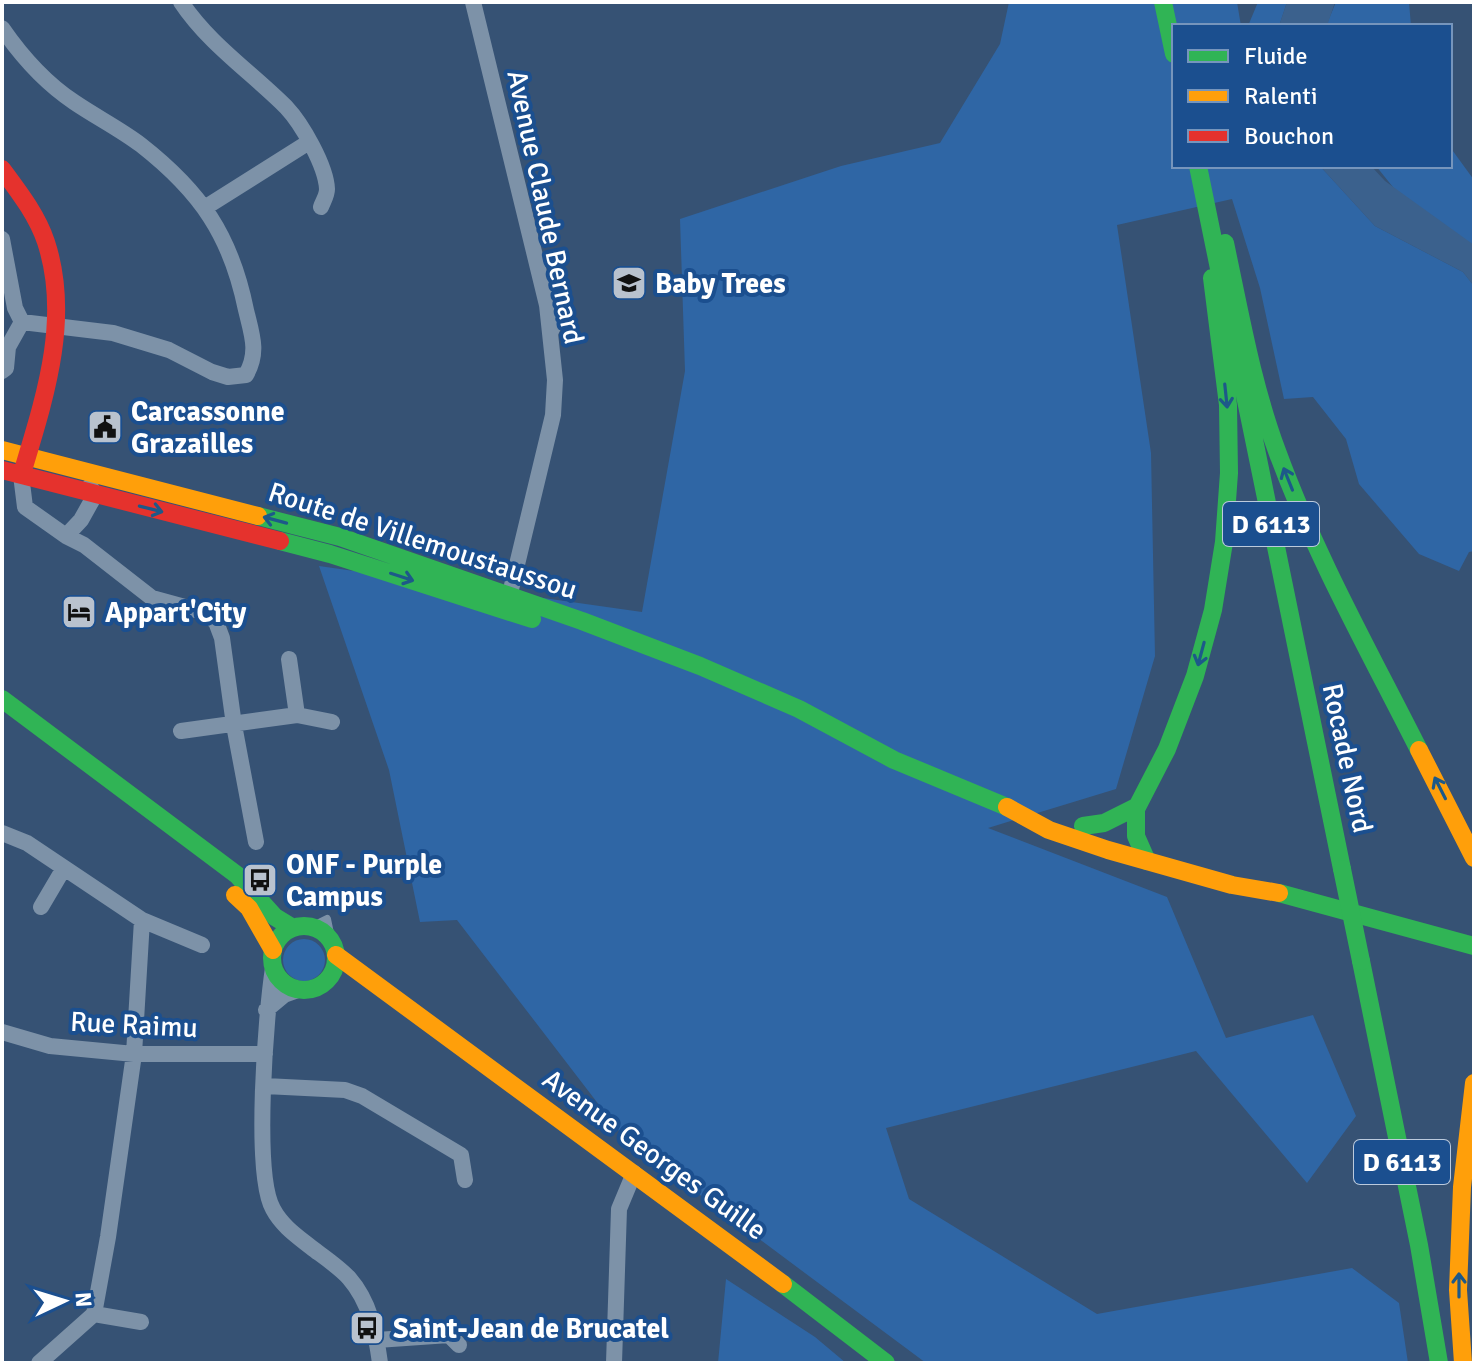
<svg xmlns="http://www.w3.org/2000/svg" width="1476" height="1365" viewBox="0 0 1476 1365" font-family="Signika,sans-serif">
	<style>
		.green { fill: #2f66a5 }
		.water { fill: #3b618d }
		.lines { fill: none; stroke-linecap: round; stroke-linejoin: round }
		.lane { stroke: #7d92a8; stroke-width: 8 }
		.street { stroke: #7d92a8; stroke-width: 16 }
		.fast { stroke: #30b455; stroke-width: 18 }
		.slow { stroke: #ff9f0a; stroke-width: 18 }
		.jam { stroke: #e5322d; stroke-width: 18 }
		.fast-bridge { stroke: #30b455; stroke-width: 18 }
		.oneway { stroke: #1d5989 }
		.labels { text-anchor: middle; stroke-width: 8; stroke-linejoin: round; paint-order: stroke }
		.shield { fill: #1b4f8f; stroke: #bbcadd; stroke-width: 2 }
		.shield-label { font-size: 26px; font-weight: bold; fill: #fff }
		.street-label { font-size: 28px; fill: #fff; stroke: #1b4f8f }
		.poi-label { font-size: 28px; font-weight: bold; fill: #fff; stroke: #1b4f8f; text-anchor: start }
	</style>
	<rect width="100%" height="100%" fill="#365274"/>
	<path class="green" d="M1009 2H1237L1241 26H1174V166H1320L1375 226 1463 272 1474 286V551L1469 552 1459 571 1419 554 1359 484 1346 439 1313 397 1284 399 1260 288 1232 199 1117 225 1151 453 1155 656 1116 789 988 828 1167 897 1226 1038 1313 1015 1356 1116 1307 1183 1196 1051 886 1128 909 1199 1097 1314 1352 1268 1399 1303 1408 1363H926L626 1140 457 920 420 922 389 770 319 566 642 612 685 371 680 219 841 166 940 143 1000 44Z
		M1258 2H1287L1279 26H1248Z
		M1336 2H1409L1411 26H1326Z
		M1450 147 1474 180V247L1409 207 1376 166H1450Z
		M283 960a21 21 0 1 1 42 0a21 21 0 1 1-42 0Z
		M726 1279 815 1337 846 1363H718Z"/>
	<path class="water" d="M1287 2H1335L1327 26H1279Z
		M1320 166H1371L1385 181 1474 245V286L1463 272 1375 226Z"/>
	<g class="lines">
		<path class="lane" d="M554 334 563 316
			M311 927 327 919 332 943"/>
		<path class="street" d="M181 2C209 44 251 72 286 107 302 124 326 166 327 189 327 196 323 201 321 207
			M473 2 547 305 555 380 553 415 507 606
			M2 28C22 57 44 82 74 102 96 117 120 129 141 145 201 192 231 236 246 310 252 335 259 352 246 375L228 377 212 372 169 350 113 333 22 322 15 308 2 239
			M206 207 309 142
			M2 371 6 368 8 347 22 322
			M21 475 25 507 66 536 81 520 95 495 90 486
			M66 536 84 545 152 598 203 612 216 622 222 638 234 725 256 842
			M297 715 332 722
			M181 731 297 715 289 659
			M2 833 27 843 142 920 202 945
			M41 907 64 868
			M273 968C266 1013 253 1174 273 1209 282 1226 297 1236 312 1248 324 1257 339 1267 349 1278 370 1302 376 1333 380 1363
			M266 1010 284 995 298 990
			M2 1032 50 1046 134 1054H265
			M265 1086 345 1090 362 1096 461 1155 465 1180
			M94 1314 141 1322
			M377 1340 449 1335 459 1345
			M39 1363 94 1314 108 1237 134 1054 142 920
			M614 1363 619 1209 634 1173"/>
		<path class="fast" d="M1163 2 1174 54
			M1198 166 1342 869
			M1225 243C1240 313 1252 384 1277 451 1315 555 1369 651 1419 750
			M258 516 340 537 582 621 700 666 799 709 894 760 1007 807
			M280 541 330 554 532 619
			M2 699 237 875 275 917 293 928
			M1083 826 1104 823 1136 807
			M1147 861 1136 836V809L1167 749 1195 676 1213 610 1224 542 1229 473 1228 405 1212 278
			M1279 893 1474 946
			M272 958a32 32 0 1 1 64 0a32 32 0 1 1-64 0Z
			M1361 961 1419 1245 1439 1363
			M783 1284 886 1363"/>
		<path class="slow" d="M2 450 258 516
			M1419 750 1474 858
			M1007 807 1049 830 1108 850 1232 885 1279 893
			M235 895 249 908 273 950
			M336 955 783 1284
			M1463 1363 1458 1290 1462 1187 1474 1083"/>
		<path class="jam" d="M2 169C19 192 37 215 46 242 71 318 45 397 23 470
			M2 470 280 541"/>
		<path class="fast-bridge" d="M1342 869 1361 961"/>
	</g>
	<defs><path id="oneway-shaft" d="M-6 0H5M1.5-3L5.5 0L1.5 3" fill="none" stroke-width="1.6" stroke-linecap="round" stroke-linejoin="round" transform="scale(2)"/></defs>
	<g class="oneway">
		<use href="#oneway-shaft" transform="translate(1226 396) rotate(84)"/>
		<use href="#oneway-shaft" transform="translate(1288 479) rotate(-112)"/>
		<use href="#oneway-shaft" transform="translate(151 509) rotate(14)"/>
		<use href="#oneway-shaft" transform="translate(275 520) rotate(-165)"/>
		<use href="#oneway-shaft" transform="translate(402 577) rotate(18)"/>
		<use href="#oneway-shaft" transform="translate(1201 654) rotate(105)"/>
		<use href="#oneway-shaft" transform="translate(1440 788) rotate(-117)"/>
		<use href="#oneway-shaft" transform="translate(1459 1285) rotate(-90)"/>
	</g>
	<defs>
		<g id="school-square" transform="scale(1.8)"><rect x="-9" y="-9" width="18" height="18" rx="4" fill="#b9c2ce" stroke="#1b4f8f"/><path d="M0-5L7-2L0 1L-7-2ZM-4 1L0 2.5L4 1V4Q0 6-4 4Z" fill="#111"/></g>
		<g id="civic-square" transform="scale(1.8)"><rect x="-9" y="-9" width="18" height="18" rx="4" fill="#b9c2ce" stroke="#1b4f8f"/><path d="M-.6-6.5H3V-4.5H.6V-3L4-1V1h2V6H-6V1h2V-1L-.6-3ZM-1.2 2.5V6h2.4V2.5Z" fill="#111"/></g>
		<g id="hotel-square" transform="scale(1.8)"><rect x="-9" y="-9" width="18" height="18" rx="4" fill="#b9c2ce" stroke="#1b4f8f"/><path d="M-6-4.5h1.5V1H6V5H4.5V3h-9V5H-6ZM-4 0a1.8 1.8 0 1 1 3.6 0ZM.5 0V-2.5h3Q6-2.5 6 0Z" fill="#111"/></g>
		<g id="bus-square" transform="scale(1.8)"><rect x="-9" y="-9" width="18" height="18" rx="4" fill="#b9c2ce" stroke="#1b4f8f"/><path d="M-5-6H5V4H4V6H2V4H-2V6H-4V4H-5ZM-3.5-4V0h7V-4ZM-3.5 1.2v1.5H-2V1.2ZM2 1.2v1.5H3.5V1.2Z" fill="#111"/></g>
	</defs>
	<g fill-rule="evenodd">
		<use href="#school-square" x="629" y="283"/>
		<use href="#civic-square" x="105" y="427"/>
		<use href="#hotel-square" x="79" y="612"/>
		<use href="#bus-square" x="260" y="880"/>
		<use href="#bus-square" x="367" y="1328"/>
	</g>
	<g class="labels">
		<g class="shield">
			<rect x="1223" y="502" width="96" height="44" rx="6"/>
			<rect x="1354" y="1140" width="96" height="44" rx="6"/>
		</g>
		<g class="shield-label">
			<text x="1271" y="533">D 6113</text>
			<text x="1402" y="1171">D 6113</text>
		</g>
		<g class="street-label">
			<text transform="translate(546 207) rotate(78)" y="10">Avenue Claude Bernard</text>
			<text transform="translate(423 540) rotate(18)" y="10">Route de Villemoustaussou</text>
			<text transform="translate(1348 758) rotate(78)" y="10">Rocade Nord</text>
			<text transform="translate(134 1024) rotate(3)" y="10">Rue Raimu</text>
			<text transform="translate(655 1154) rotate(36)" y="10">Avenue Georges Guille</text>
		</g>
		<g class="poi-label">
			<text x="655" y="293">Baby Trees</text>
			<text x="131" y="421">Carcassonne<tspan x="131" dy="32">Grazailles</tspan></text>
			<text x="105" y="622">Appart'City</text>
			<text x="286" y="874">ONF - Purple<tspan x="286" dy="32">Campus</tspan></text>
			<text x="393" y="1338">Saint-Jean de Brucatel</text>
		</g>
	</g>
	<rect width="1476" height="1365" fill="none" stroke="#ffffff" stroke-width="8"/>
	<rect x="1172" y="24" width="280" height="144" fill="#1b4f8f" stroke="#7695bc" stroke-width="2"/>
	<rect x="1188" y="50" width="40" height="12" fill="#30b455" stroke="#7695bc" stroke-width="2"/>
	<text x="1244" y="64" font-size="24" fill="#ffffff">Fluide</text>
	<rect x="1188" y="90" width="40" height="12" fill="#ff9f0a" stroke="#7695bc" stroke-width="2"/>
	<text x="1244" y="104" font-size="24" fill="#ffffff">Ralenti</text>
	<rect x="1188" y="130" width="40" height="12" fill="#e5322d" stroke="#7695bc" stroke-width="2"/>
	<text x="1244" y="144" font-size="24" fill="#ffffff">Bouchon</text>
	<g transform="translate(64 1301) rotate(86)" stroke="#1b4f8f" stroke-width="6" paint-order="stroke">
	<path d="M0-6L14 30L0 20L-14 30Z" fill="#ffffff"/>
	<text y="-12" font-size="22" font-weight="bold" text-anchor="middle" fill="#ffffff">N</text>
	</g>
</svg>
